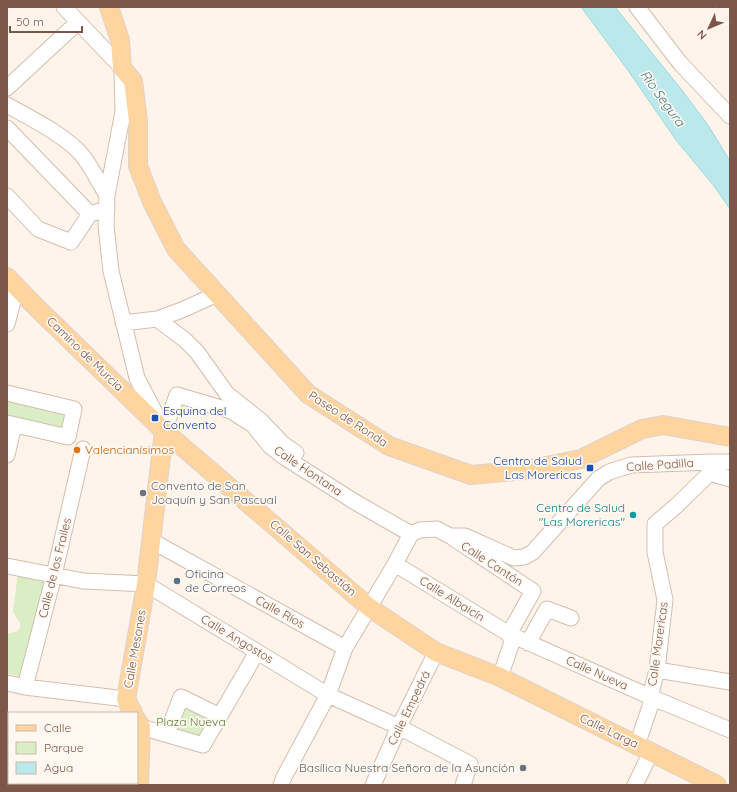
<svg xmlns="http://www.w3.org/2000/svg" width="737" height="792" viewBox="0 0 737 792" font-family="Quicksand,sans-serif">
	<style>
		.green { fill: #d9eec5 }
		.water { fill: #bae8eb; stroke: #9fd9de }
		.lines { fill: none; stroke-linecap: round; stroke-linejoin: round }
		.minor-casing { stroke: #d5bdaf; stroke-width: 17 }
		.major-casing { stroke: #ddd3d0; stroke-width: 20 }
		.minor { stroke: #fff; stroke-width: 15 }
		.major { stroke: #ffd49f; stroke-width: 18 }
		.transit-dot { fill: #1a4fb4; stroke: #fff8f1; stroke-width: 1.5 }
		.food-dot { fill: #e8710a; stroke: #fff8f1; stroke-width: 1.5 }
		.worship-dot { fill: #6b7280; stroke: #fff8f1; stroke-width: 1.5 }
		.culture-dot { fill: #0f9aa8; stroke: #fff8f1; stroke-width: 1.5 }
		.service-dot { fill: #5c6f8a; stroke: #fff8f1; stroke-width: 1.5 }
		.labels { text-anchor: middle; stroke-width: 3.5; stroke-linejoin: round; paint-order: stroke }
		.street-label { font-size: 12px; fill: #7c5749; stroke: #fff8f1 }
		.transit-label { font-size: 12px; fill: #164399; stroke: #fff8f1; text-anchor: start }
		.food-label { font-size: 12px; fill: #c56008; stroke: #fff8f1; text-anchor: start }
		.worship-label { font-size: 12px; fill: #5b616d; stroke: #fff8f1; text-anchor: start }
		.culture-label { font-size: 12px; fill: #0d838f; stroke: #fff8f1; text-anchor: end }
		.service-label { font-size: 12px; fill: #4e5e75; stroke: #fff8f1; text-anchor: start }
		.park-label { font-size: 12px; fill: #557d3c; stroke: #fff8f1 }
		.water-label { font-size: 13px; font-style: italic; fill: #3a7c82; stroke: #fff8f1 }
	</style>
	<rect width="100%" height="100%" fill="#fef4e9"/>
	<path class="green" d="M7 393 74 409 68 437 7 423Z
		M18 572 48 583 27 679 7 673V634L17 631 20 628V623L13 612Z
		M181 697 220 716 203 745 167 734Z"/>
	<path class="water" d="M581 7H615L681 89 708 125 730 161V209L714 186 676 140 627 69Z"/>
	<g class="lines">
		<g class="minor-casing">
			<path id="minor" d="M64 7 122 68 123 112 107 195 106 226 111 271 137 378 161 424
				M637 7 680 63 730 116
				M7 88 78 22
				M7 105C30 118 65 135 82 155 91 166 99 183 107 195
				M7 128 90 214
				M7 196 38 229 71 242 90 214 107 209
				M157 319 185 340 197 352 227 394 260 420 283 444 296 453
				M123 323 157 319 182 310 217 294
				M7 324 17 286
				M7 393 74 409 68 437 7 423
				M164 431 177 395 231 411 253 425 270 446 284 457 355 502 411 534
				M7 455 14 425
				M710 472 712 462H730
				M710 473 730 479
				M411 534 420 530 437 529 450 536H465L514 558 524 557 533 552 598 479 609 472 631 465 712 462
				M453 538 533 591 509 634
				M152 541 345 648
				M395 564 509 634 653 698 730 730
				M7 566 83 581 146 584 328 695 399 727 470 764 463 785
				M528 643 547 609 571 618
				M657 670 730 682
				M500 677 512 642 509 634
				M7 683 25 687 126 699
				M25 687 54 575 83 449
				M650 697 657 670 665 600 655 552V524L676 506 710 473
				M141 727 203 745 257 652
				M167 734 181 697 220 716
				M637 745 653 698
				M281 785 284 777 328 695 345 648 395 564 411 534
				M373 785 399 727 436 652
				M635 785 651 752"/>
		</g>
		<g class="major-casing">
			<path id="major" d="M109 7 120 40 122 68 133 81 138 121V166L152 202 176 249 308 394 389 446 471 475 527 470 581 459 642 429 663 425 730 437
				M7 277 34 305 164 431 370 608 436 652 500 677 717 785
				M133 713 126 699 146 584 164 431
				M137 720 141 727 139 785"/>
		</g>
		<use href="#minor" class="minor"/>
		<use href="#major" class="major"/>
	</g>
	<g class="transit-dot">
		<rect x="151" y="414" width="8" height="8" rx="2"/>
		<rect x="586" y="464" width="8" height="8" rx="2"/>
	</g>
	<circle class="food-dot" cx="77" cy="450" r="4"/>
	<g class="worship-dot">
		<circle cx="143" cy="493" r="4"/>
		<circle cx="523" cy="768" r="4"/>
	</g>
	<circle class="culture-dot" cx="633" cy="515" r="4"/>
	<circle class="service-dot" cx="177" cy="581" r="4"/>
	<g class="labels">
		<g class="street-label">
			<text transform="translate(85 354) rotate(44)" y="4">Camino de Murcia</text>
			<text transform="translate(348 419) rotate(33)" y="4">Paseo de Ronda</text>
			<text transform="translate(660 465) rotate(-4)" y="4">Calle Padilla</text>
			<text transform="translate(308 471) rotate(34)" y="4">Calle Hontana</text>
			<text transform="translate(313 558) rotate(41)" y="4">Calle San Sebastián</text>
			<text transform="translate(492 564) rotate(33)" y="4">Calle Cantón</text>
			<text transform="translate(55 568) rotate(-76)" y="4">Calle de los Frailes</text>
			<text transform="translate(452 599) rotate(32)" y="4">Calle Albaicín</text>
			<text transform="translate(280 612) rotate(29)" y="4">Calle Ríos</text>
			<text transform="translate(237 639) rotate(31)" y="4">Calle Angostos</text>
			<text transform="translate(658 644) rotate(-82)" y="4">Calle Morericas</text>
			<text transform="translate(135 649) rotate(-80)" y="4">Calle Mesones</text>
			<text transform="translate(597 673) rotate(24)" y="4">Calle Nueva</text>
			<text transform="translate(409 708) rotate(-64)" y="4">Calle Empedrá</text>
			<text transform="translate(609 731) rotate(26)" y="4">Calle Larga</text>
		</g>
		<g class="transit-label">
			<text x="163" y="415">Esquina del<tspan x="163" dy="14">Convento</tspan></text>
			<text x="582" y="465" text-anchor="end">Centro de Salud<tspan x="582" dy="14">Las Morericas</tspan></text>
		</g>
		<g class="food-label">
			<text x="85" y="454">Valencianísimos</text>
		</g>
		<g class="worship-label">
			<text x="151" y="490">Convento de San<tspan x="151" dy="14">Joaquín y San Pascual</tspan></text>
			<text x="515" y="772" text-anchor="end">Basílica Nuestra Señora de la Asunción</text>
		</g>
		<g class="culture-label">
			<text x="625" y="512">Centro de Salud<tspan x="625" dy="14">"Las Morericas"</tspan></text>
		</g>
		<g class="service-label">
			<text x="185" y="578">Oficina<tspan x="185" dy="14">de Correos</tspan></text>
		</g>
		<g class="park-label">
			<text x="191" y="726">Plaza Nueva</text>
		</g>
		<g class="water-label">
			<text transform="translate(663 98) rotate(54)" y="5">Río Segura</text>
		</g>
	</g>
	<rect width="737" height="792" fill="none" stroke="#7c5749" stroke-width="16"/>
	<rect x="8" y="712" width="130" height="72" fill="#fff8f1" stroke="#cbb8ae"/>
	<rect x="16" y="725" width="20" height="6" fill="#ffd49f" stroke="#cbb8ae"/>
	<text x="44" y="732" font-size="12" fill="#7c5749">Calle</text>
	<rect x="16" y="742" width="20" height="12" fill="#d9eec5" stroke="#cbb8ae"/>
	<text x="44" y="752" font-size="12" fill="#7c5749">Parque</text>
	<rect x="16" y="762" width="20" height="12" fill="#bae8eb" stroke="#cbb8ae"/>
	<text x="44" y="772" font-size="12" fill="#7c5749">Agua</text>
	<g transform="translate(709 28) rotate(226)" stroke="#fff8f1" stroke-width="3" paint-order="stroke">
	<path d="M0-3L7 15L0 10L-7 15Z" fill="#7c5749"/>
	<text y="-6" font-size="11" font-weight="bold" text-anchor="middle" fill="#7c5749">N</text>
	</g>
	<path d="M10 26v6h72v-6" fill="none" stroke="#7c5749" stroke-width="2"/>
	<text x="16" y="26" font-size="12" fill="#7c5749" stroke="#fff8f1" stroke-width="3" paint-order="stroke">50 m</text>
</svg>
